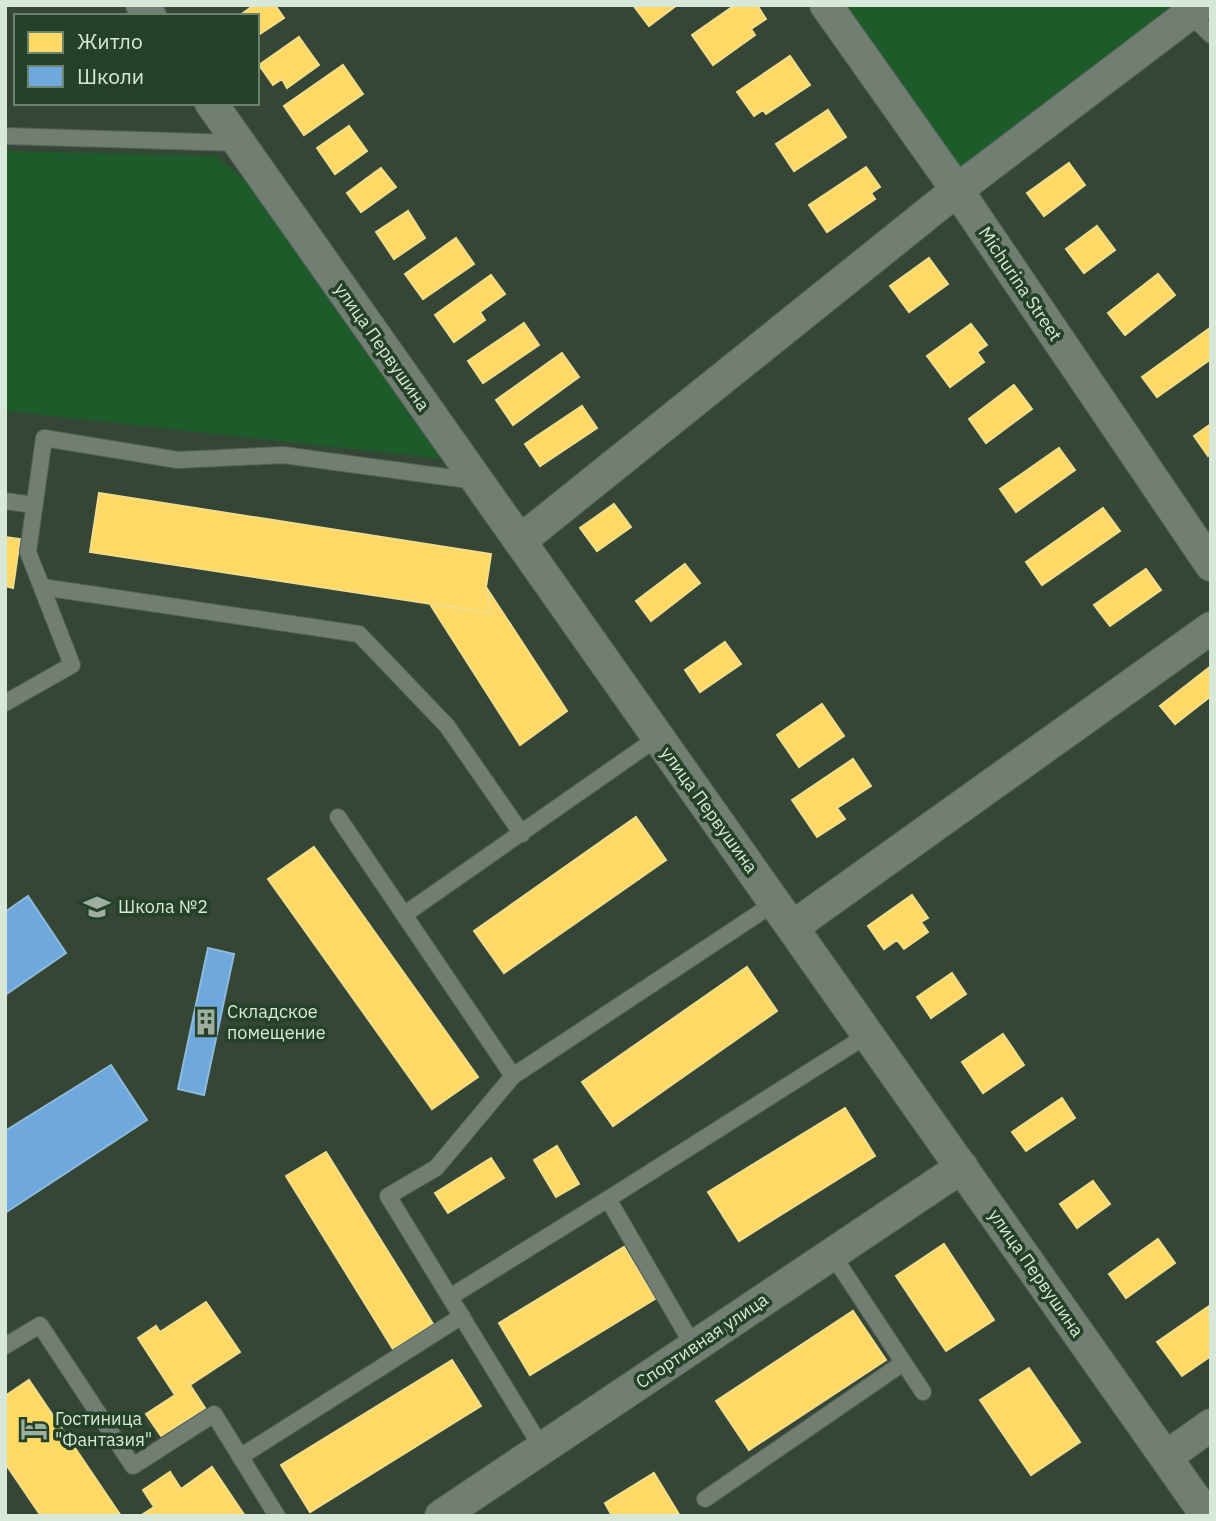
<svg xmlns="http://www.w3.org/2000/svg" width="1216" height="1521" viewBox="0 0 1216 1521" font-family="'IBM Plex Sans',sans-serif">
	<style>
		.green { fill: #1d5c2a }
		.homes { fill: #ffd966; stroke: #f3de88; stroke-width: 2 }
		.schools { fill: #6fa8dc; stroke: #8ebbdb; stroke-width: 2 }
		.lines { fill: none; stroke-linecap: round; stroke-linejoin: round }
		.service-casing { stroke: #536154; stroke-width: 18 }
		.minor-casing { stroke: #536154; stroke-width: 34 }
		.service { stroke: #717f73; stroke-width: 16 }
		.minor { stroke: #717f73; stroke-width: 32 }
		.labels { text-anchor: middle; stroke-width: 7; stroke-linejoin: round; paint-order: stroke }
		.street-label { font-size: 18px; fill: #d7e8d8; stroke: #254128 }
		.poi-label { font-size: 18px; fill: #d7e8d8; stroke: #254128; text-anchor: start }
	</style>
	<rect width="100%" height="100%" fill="#354637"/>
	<path class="green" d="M844 5H1169L1171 7 962 171Z
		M5 151 216 156 253 187 453 460 5 411Z"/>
	<path class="homes" d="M254 5H275L284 18 257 36V16H239Z
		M633 5H677L649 26Z
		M735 5H757L766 19 751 29 755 35 713 65 692 35Z
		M299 37 319 65 287 88 282 79 273 85 259 65Z
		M790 56 810 85 766 114 763 110 754 116 737 92Z
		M343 65 363 94 304 135 284 106Z
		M828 110 846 137 794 171 776 144Z
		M349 126 367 151 335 174 317 148Z
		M1069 163 1085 185 1044 216 1027 193Z
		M866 167 880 187 871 193 875 199 827 232 809 205Z
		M381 168 396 187 361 212 347 193Z
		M408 211 425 238 394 259 376 232Z
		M1097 226 1115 250 1084 273 1066 249Z
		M456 238 474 264 423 299 405 274Z
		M929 258 948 284 909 312 890 286Z
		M1158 274 1175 295 1125 335 1108 313Z
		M491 275 505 294 480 312 485 320 454 342 435 315Z
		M524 323 539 345 483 383 468 361Z
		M971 324 987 345 977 352 984 362 950 387 927 356Z
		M1210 328 1211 359 1157 397 1142 377Z
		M562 353 579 377 513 425 496 400Z
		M1014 385 1032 409 986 443 969 419Z
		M582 406 597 428 540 466 525 444Z
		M1211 424V453L1208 456 1194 436Z
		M1059 448 1075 470 1016 512 1000 489Z
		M99 493 491 554 486 587 491 613 90 552Z
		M614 504 631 527 597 551 580 528Z
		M1103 508 1120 531 1042 585 1026 562Z
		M5 537 20 539 13 588 5 586Z
		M685 564 700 583 651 621 636 601Z
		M1146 569 1161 590 1110 626 1094 605Z
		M486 587 567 711 520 745 430 604 491 613Z
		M725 642 741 664 700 692 685 670Z
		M1211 666V696L1175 724 1160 706Z
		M822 704 844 736 799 767 777 735Z
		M853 759 871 786 837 808 845 819 817 837 792 800Z
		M636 817 666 860 504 973 474 931Z
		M314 847 478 1077 432 1109 268 879Z
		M912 895 928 918 921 922 928 932 904 949 897 940 884 949 868 926Z
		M747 967 777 1011 613 1126 582 1082Z
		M952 973 966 994 931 1018 917 997Z
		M1003 1034 1024 1065 983 1093 962 1062Z
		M1062 1098 1075 1118 1026 1151 1012 1132Z
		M845 1108 875 1156 739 1241 708 1192Z
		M557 1146 579 1184 556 1197 534 1160Z
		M326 1152 433 1324 393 1349 286 1176Z
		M491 1158 504 1178 448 1213 435 1193Z
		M1093 1181 1110 1204 1077 1228 1060 1204Z
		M1158 1239 1175 1263 1126 1298 1109 1274Z
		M944 1244 994 1320 946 1351 896 1276Z
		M624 1247 655 1299 530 1375 499 1323Z
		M206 1302 240 1352 190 1385 205 1408 161 1436 146 1414 175 1395 138 1338 156 1326 160 1332Z
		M1209 1306 1211 1356 1182 1376 1157 1342Z
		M853 1311 886 1360 749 1450 716 1401Z
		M452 1360 481 1406 310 1512 281 1465Z
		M1029 1368 1080 1442 1031 1475 980 1400Z
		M29 1380 121 1516H41L5 1463V1396Z
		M212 1467 245 1516H140L154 1507 143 1490 170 1472 181 1489Z
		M654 1473 680 1516H612L605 1503Z"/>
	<path class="schools" d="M28 896 66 953 5 995V912Z
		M208 948 234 954 204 1095 178 1089Z
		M111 1065 147 1120 5 1213V1131Z"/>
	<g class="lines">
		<g class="service-casing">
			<path id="service" d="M1185 10 1211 35
				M5 136 239 143
				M5 501 34 505
				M42 587 359 634 447 726 522 834
				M5 703 72 665 28 552 44 438 178 460 283 455 476 481
				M338 817 513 1076
				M405 914 657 738
				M608 1199 869 1034
				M832 1254 923 1392
				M450 1297 608 1199 694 1347
				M5 1346 40 1325 133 1466 214 1414 277 1516
				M542 1448 388 1196 436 1168 513 1076 776 902
				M240 1457 462 1316
				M705 1499 903 1363"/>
		</g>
		<g class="minor-casing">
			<path id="minor" d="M142 5 150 16
				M826 5 957 190 1211 565
				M211 103 1207 1516
				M520 541 957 190 1201 5
				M794 926 1211 628
				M1166 1457 1211 1425
				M441 1516 962 1167"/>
		</g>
		<use href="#service" class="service"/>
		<use href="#minor" class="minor"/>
	</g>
	<defs>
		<g id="school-bare" transform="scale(2.1)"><path d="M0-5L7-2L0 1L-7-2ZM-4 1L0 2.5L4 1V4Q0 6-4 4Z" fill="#9eafa0" stroke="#254128" stroke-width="2.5" paint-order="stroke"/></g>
		<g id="building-bare" transform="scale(2.1)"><path d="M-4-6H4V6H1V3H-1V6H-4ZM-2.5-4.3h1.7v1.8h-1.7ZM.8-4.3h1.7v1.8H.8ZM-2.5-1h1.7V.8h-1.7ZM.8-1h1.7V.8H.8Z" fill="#9eafa0" stroke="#254128" stroke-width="2.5" paint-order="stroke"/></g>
		<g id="hotel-bare" transform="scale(2.1)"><path d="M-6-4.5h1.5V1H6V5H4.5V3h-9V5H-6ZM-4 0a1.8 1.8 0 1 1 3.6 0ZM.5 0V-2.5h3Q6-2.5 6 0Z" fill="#9eafa0" stroke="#254128" stroke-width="2.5" paint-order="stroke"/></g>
	</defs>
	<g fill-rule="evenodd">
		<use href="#school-bare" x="97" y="907"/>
		<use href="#building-bare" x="206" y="1022"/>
		<use href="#hotel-bare" x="34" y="1429"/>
	</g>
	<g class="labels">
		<g class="street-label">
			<text transform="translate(1020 284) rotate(56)" y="6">Michurina Street</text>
			<text transform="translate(382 347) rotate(55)" y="6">улица Первушина</text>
			<text transform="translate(709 810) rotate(54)" y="6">улица Первушина</text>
			<text transform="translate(1036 1273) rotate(55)" y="6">улица Первушина</text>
			<text transform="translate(702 1341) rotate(-34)" y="6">Спортивная улица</text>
		</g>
		<g class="poi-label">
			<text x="118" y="913">Школа №2</text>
			<text x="227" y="1018">Складское<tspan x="227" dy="21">помещение</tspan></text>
			<text x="55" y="1425">Гостиница<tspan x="55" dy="21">"Фантазия"</tspan></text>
		</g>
	</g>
	<rect width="1216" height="1521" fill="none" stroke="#d7e8d8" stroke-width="14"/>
	<rect x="14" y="14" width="245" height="91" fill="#254128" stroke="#6c846e" stroke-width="2"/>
	<rect x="28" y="32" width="35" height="21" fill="#ffd966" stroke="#6c846e" stroke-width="2"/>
	<text x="77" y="49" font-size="21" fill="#d7e8d8">Житло</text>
	<rect x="28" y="66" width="35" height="21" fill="#6fa8dc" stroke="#6c846e" stroke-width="2"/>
	<text x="77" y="84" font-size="21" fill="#d7e8d8">Школи</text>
</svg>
